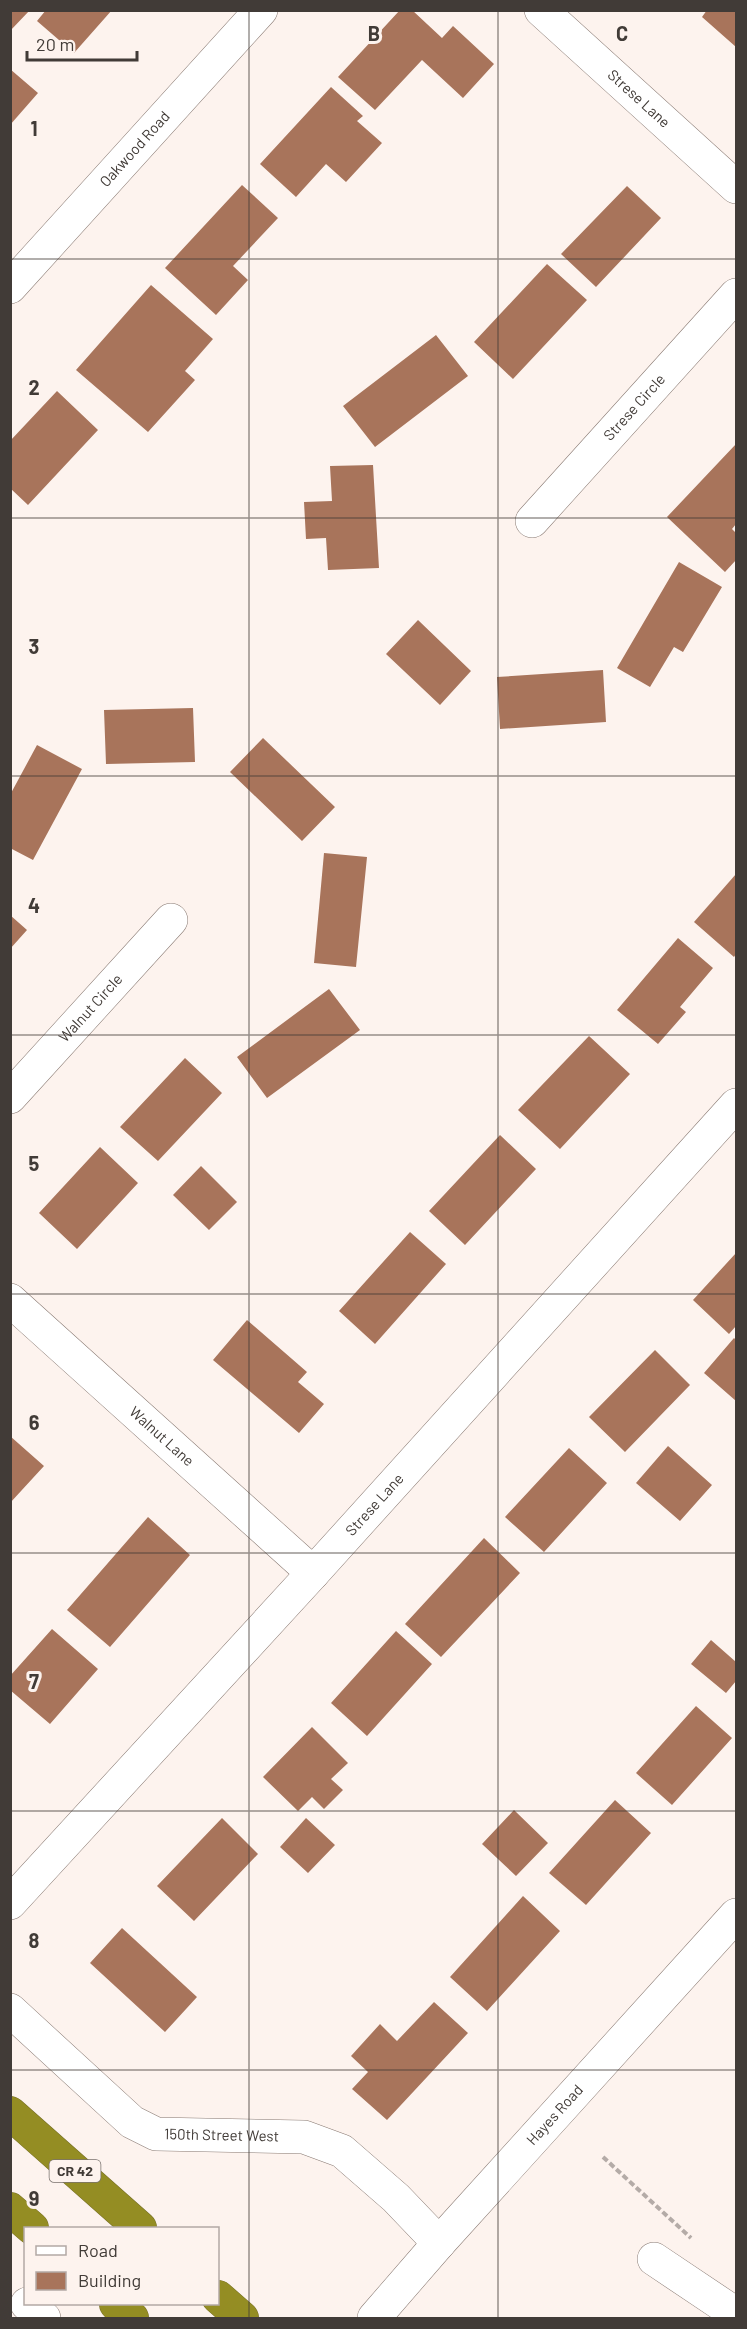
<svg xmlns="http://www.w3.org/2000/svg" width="747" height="2329" viewBox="0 0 747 2329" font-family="Barlow,sans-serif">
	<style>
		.building { fill: #a8745b }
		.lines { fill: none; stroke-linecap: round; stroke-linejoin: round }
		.minor-casing { stroke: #897a73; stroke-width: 34 }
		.highway-casing { stroke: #77702a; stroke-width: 34 }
		.path { stroke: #b4aba7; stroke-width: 4; stroke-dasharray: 6 3; stroke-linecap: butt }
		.minor { stroke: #fff; stroke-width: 33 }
		.highway { stroke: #948d23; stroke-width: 33 }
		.grid { fill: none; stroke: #413b37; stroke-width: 1.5; stroke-opacity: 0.55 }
		.labels { text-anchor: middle; stroke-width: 6; stroke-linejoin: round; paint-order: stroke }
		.shield { fill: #fdf3ee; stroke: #79726e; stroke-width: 1.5 }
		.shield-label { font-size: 14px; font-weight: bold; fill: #413b37 }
		.street-label { font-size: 15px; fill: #413b37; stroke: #fdf3ee }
		.grid-label { font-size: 20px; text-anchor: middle; font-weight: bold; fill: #413b37; stroke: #fdf3ee; stroke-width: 6; stroke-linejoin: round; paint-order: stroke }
	</style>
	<rect width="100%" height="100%" fill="#fdf3ee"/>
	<path class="building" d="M10 10H30L10 31Z
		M46 10H112L74 53 37 21Z
		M400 10H412L442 38 453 26 494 64 463 98 422 60 375 110 338 77Z
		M707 10H736V47L702 17Z
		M10 69 38 93 10 125Z
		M331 87 363 116 357 121 382 143 346 182 326 164 296 197 260 164Z
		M242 185 278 218 233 266 248 280 216 315 165 268Z
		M627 186 661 218 596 287 561 254Z
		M547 264 587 300 513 379 474 342Z
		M151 285 213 339 185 371 195 380 148 432 76 370Z
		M436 335 468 376 375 447 343 406Z
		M57 391 98 430 28 505 10 488V441Z
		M736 444V524L732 529 736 533V560L725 572 667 517Z
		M373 465 379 568 328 570 326 538 306 539 304 502 332 501 330 466Z
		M679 562 722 587 683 652 674 647 650 687 617 668Z
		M418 620 471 671 440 705 386 654Z
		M603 670 606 722 500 729 497 677Z
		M193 708 195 762 106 764 104 710Z
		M263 738 335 807 302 841 230 772Z
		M37 745 82 769 33 860 10 848V795Z
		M324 853 367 857 356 967 314 963Z
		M736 874V954L734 957 694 922Z
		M10 915 27 930 10 949Z
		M678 938 713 968 680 1007 686 1012 658 1044 617 1010Z
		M329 989 360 1030 267 1098 237 1057Z
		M589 1036 630 1074 560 1149 518 1110Z
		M185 1058 222 1093 158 1161 120 1127Z
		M500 1135 536 1169 465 1245 429 1211Z
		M100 1147 138 1183 77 1249 39 1213Z
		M201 1166 237 1202 209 1230 173 1195Z
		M410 1232 446 1264 375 1344 339 1311Z
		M736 1253V1326L729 1334 693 1300Z
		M247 1320 307 1372 298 1382 324 1404 299 1433 213 1360Z
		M734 1338 736 1340V1401L704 1373Z
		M655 1350 690 1385 625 1452 589 1417Z
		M10 1436 44 1466 10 1503Z
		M668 1446 712 1485 680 1521 636 1483Z
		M569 1448 607 1483 544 1552 505 1517Z
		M148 1517 190 1555 110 1647 67 1610Z
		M484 1538 520 1573 441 1657 405 1624Z
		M52 1629 98 1669 50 1724 10 1690V1676Z
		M396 1631 432 1664 367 1736 331 1703Z
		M711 1640 736 1662V1681L726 1693 691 1664Z
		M696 1706 732 1738 672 1805 636 1773Z
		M312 1727 348 1763 331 1779 343 1790 324 1809 312 1797 298 1811 263 1777Z
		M615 1800 651 1833 586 1905 549 1873Z
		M514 1810 548 1843 516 1876 482 1844Z
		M222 1818 258 1854 194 1921 157 1886Z
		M306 1818 335 1845 308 1873 280 1847Z
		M523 1896 560 1931 487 2011 450 1977Z
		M122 1928 197 1997 165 2032 90 1963Z
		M434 2002 468 2033 387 2120 352 2089 368 2072 351 2056 380 2024 397 2041Z"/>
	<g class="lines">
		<g class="minor-casing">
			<g id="minor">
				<path id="s1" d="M541 10 736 187"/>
				<path id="s2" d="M10 287 261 10"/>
				<path id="s3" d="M532 521 736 295"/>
				<path id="s4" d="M10 1097 171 920"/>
				<path id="s5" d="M10 1300 313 1573"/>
				<path id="s6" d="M10 1903 313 1573 736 1105"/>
				<path id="s7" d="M10 2010 132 2122 156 2134 304 2137 342 2151 396 2198 439 2243"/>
				<path d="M654 2259 736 2314"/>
				<path d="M27 2304 44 2318"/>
				<path id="s8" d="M374 2318 439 2243 736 1915"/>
			</g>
		</g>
		<g class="highway-casing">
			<path id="highway" d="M10 2113 140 2228
				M10 2209 32 2228
				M218 2297 242 2318
				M116 2304 132 2318"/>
		</g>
		<path class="path" d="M603 2157 691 2238"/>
		<use href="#minor" class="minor"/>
		<use href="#highway" class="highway"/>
	</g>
	<path class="grid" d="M249 10V2318M498 10V2318M10 259H736M10 518H736M10 776H736M10 1035H736M10 1294H736M10 1553H736M10 1811H736M10 2070H736"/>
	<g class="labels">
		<rect class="shield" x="49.5" y="2160" width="51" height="22" rx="4.5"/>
		<g class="shield-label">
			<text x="75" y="2176">CR 42</text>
		</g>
		<g class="street-label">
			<text dy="5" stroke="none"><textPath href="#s1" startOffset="132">Strese Lane</textPath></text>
			<text dy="5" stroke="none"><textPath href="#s2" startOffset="186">Oakwood Road</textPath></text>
			<text dy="5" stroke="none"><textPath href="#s3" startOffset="153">Strese Circle</textPath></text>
			<text dy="5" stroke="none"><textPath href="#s4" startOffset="120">Walnut Circle</textPath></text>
			<text dy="5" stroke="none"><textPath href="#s5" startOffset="204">Walnut Lane</textPath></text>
			<text dy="5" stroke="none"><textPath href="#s6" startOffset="540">Strese Lane</textPath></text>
			<text dy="5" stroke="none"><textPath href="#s8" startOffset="272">Hayes Road</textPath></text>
			<text dy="5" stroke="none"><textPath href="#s7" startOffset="258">150th Street West</textPath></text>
		</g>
	</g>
	<g class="grid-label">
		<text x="374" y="41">B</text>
		<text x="622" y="41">C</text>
		<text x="34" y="136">1</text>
		<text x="34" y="395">2</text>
		<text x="34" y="654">3</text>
		<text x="34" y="913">4</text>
		<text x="34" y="1171">5</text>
		<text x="34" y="1430">6</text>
		<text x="34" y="1689">7</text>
		<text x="34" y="1948">8</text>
		<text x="34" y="2206">9</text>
	</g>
	<rect width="747" height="2329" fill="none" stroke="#413b37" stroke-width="24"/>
	<rect x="24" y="2227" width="195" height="78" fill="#fdf3ee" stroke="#b2a9a5" stroke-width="1.5"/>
	<rect x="36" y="2246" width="30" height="9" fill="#ffffff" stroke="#b2a9a5" stroke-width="1.5"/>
	<text x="78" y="2257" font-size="18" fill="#413b37">Road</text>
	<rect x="36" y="2272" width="30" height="18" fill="#a8745b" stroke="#b2a9a5" stroke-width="1.5"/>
	<text x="78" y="2287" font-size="18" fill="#413b37">Building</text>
	<path d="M27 51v9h110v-9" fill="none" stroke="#413b37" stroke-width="3"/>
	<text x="36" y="51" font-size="18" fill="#413b37" stroke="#fdf3ee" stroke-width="4.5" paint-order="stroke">20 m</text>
</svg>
